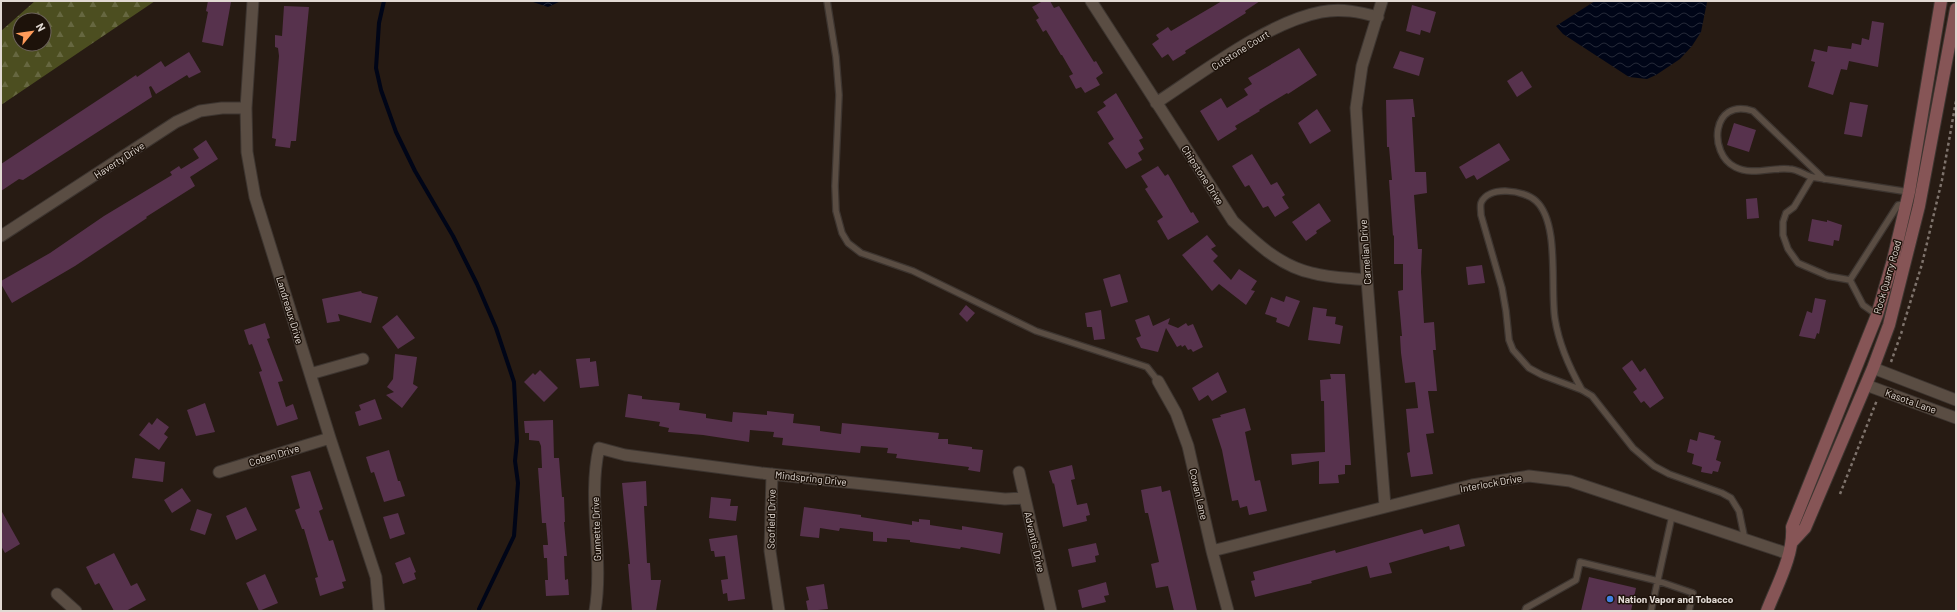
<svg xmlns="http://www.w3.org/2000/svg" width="1957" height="612" viewBox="0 0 1957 612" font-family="Barlow,sans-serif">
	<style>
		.forest { fill: url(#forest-firs); fill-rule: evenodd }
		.water { fill: url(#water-waves) }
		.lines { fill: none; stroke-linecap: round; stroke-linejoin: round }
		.stream { stroke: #000517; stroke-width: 4 }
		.building { fill: #57324d }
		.lane-casing { stroke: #3d3530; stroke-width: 8 }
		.street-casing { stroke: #3d3530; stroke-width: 13 }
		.secondary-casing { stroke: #3d3530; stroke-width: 14 }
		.path { stroke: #7e736c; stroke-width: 2.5; stroke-dasharray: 3 3; stroke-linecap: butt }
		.lane { stroke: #5a4d43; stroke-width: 5.5 }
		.street { stroke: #5a4d43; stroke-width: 11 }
		.secondary { stroke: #865556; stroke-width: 12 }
		.shop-dot { fill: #3f7fe0; stroke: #1d120a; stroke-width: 1.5 }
		.labels { text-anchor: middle; stroke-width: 3; stroke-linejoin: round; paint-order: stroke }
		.street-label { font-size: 10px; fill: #e2dad4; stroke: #1d120a }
		.poi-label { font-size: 10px; font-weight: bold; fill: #e2dad4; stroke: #1d120a; text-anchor: start }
	</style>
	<defs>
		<pattern id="forest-firs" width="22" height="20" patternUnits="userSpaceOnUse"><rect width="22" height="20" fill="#4c4e20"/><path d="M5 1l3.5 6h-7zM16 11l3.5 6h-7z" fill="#666740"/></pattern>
		<pattern id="water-waves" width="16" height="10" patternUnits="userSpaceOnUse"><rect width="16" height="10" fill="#000517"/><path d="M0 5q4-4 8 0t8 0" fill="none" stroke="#252938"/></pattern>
	</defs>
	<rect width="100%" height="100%" fill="#271b13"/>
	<path class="forest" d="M35 1H155L1 105V31ZM20 20H44V44H20Z"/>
	<path class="water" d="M530 1H561L548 7Z
		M1595 1H1707V2L1701 32 1692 46 1680 59 1656 75 1647 79 1629 77 1563 34 1556 26Z"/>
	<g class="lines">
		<path class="stream" d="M384 1 379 23 376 68 381 90 396 132 415 171 453 236 477 284 496 328 514 382 517 441 515 461 518 483 514 536 479 609"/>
	</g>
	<path class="building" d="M208 1 231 2 223 46 202 42 208 12 206 11Z
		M1043 1H1050L1054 8 1059 6 1094 62 1096 61 1103 73 1096 78 1100 85 1085 93 1081 87 1076 89 1069 76 1073 74 1062 55H1061L1046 30 1043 32 1036 20 1039 18 1032 7Z
		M1222 1H1260L1245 11 1246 13 1185 51 1186 53 1173 61 1168 54 1162 58 1152 44 1159 39 1156 35 1168 27 1171 31Z
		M1412 5 1436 12 1430 33 1421 30 1420 35 1406 31Z
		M284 6 309 7 296 141H291L290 148 275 146 276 139 272 138 279 56 278 48 275 47V35L282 36Z
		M1872 21 1884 23 1878 67 1849 61 1847 70 1841 69 1833 95 1808 87 1815 62 1811 61 1814 49 1827 52 1828 46 1851 49 1852 43 1861 45 1862 38 1869 40Z
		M1299 48 1317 75 1288 94 1287 93 1259 110 1260 111 1235 126 1237 129 1218 141 1200 111 1221 98 1227 108 1248 95 1244 89 1252 84 1248 78Z
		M1400 51 1424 58 1419 76 1393 68Z
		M189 52 201 72 189 78 187 75 156 94 151 86 149 87 152 97 23 180 19 179 1 191V164L136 75 137 77 161 61 165 67Z
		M1522 71 1532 87 1517 97 1507 81Z
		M1116 93 1143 138 1139 140 1144 149 1138 153 1142 160 1126 169 1108 143 1114 139 1097 112 1106 106 1103 102Z
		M1413 99 1415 117H1412L1415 172H1426L1427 193 1414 195 1418 249H1422L1421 272 1424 323 1434 322 1436 350H1433L1437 391H1428L1434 433 1426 434 1433 474 1411 477 1407 453 1410 452 1406 409 1418 408 1415 382 1405 383 1401 353 1400 336H1402L1398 291 1403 290V264H1394V235L1393 236 1389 180H1392L1389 147H1387L1386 100Z
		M1850 102 1868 105 1862 137 1844 134Z
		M1317 109 1331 131 1310 144 1298 123Z
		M1734 123 1756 130 1749 152 1727 145Z
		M206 140 218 159 190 177 195 186 146 217 147 218 75 266 12 303 1 284V281L50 253 104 216 172 175 170 172 179 166 181 169 199 158 193 149Z
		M1499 143 1510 160 1477 180 1474 175 1466 179 1459 167Z
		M1252 154 1271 185 1277 182 1285 195 1282 197 1289 208 1275 217 1268 206 1263 208 1249 185 1245 187 1232 166Z
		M1158 166 1165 176 1168 174 1191 213 1193 212 1199 222 1168 240 1157 221 1163 217 1145 189 1148 187 1141 176Z
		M1757 198 1759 218 1747 219 1746 199Z
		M1319 203 1331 221 1316 231 1317 233 1306 241 1292 222Z
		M1812 219 1827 222V220L1842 225 1839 241 1834 240 1833 246 1808 241Z
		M1207 235 1216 246 1211 249 1218 256 1213 261 1231 280 1239 269 1257 281 1251 290 1255 291 1246 305 1219 284 1212 291 1182 255Z
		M1482 265 1485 283 1468 285 1466 267Z
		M1120 274 1128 302 1111 307 1103 279Z
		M361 291 362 293 378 297 371 323 338 314 340 321 327 323 322 299Z
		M1286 296 1300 301 1289 327 1276 322 1277 318 1265 314 1271 297 1284 302Z
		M1815 298 1826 300 1819 334 1817 333 1815 339 1799 336 1807 311 1812 313Z
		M966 305 975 313 967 322 959 314Z
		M1313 307 1327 309 1326 316 1336 317 1335 324 1343 326 1340 344 1308 340Z
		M1101 310 1105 339 1094 340 1092 327H1087L1085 313Z
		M397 315 415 338 398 349 382 327Z
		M1149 315 1153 326 1170 318 1168 324 1178 328 1186 323 1188 326 1193 324 1203 347 1193 352 1191 349 1188 350 1185 345 1182 347 1181 345 1177 347 1166 328 1158 352 1141 348 1136 338 1141 336 1135 320Z
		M265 323 270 338 267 339 283 381 278 382 286 407 293 404 298 419 277 426 259 372 262 371 252 344 249 345 244 330Z
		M395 354 417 357 413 384 418 387 402 408 386 395 394 392 387 387 393 379Z
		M590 358V362L596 361 599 386 580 388 576 359Z
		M1632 360 1640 372 1645 368 1664 398 1650 408 1644 401 1641 403 1633 392 1637 389 1622 368Z
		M540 370 558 388 544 402 524 382 533 373 535 375Z
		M1218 372 1227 392 1212 401 1208 395 1199 401 1192 388Z
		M1330 374H1345L1351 465H1345V474L1338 475 1339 483 1319 484V461L1292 465 1291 454 1325 452 1324 401H1321L1320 380 1331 379Z
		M628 394 642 396V399L680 403 679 410 706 414V418L732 422 733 412 767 415V411L794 414 793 423 820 426V431L841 434 842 423 939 433 938 439H948V444L972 447V449L983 450 980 472 968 470 969 467 896 458 897 454 887 453 888 448 861 446 860 453 782 445 783 438 773 437 774 432 750 430 749 442 703 435 668 432 669 428 659 426 660 422 625 417Z
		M375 399 382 419 359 426 355 412 361 410 359 405Z
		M205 403 215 432 196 436 187 410Z
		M1245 408 1251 430 1245 432 1255 481 1260 480 1267 511 1249 515 1247 506 1240 508 1238 500 1232 501 1222 450 1212 419 1221 417 1220 415Z
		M157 418 169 427 164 434 168 437 159 450 139 435 149 422 152 425Z
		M553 420 554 458H559L562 497H564L565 522H564L567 556H564L565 580 568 579 569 595 546 596 545 580H548L547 558H544L543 545H548L546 523H542L538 468H542L541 446 539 441 529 440V433H525L524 421Z
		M1699 432 1715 436 1714 439 1721 441 1716 460 1721 462 1718 472 1713 471 1712 474 1701 472 1702 467 1692 464 1694 454 1687 452 1690 439 1697 441Z
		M389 450 398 481H400L405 496 384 502 374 472 371 473 366 457Z
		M135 458 165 462 163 482 132 478Z
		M1072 465 1075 479 1071 480 1077 505 1087 503 1090 515 1086 516 1087 521 1063 527 1054 483 1053 484 1049 471Z
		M310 471 323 509 319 511 329 541 333 540 346 581 342 582 344 588 320 596 315 578 318 577 304 529H302L295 510 300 508 291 476Z
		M646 481 647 506H644L647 563H650L651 580H661L656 611H632L628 564H630L622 483Z
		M1161 486 1162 492 1170 490 1197 611H1174L1168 586 1156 588 1151 564 1159 562 1148 513H1145L1141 490Z
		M182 488 191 501 172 513 164 500Z
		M711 497 731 499 730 506H738L736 521 709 518Z
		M246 507 257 530 236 540 226 516Z
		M804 507 861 515V517L912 525V521L919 522V519L930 520V525L962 530V526L1003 533 1000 554 961 547 960 549 910 542V540L887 538V542L873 541V532L840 528 839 531 820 528 819 538 800 536Z
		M197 509 212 514 205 535 190 530Z
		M1 510 20 544 5 553 1 546Z
		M398 513 405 534 390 539 383 517Z
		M1459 524 1465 546 1450 550 1449 546 1389 563 1392 573 1370 578 1367 566 1311 581 1312 583 1255 597 1251 581 1255 580 1253 572 1335 550 1336 553 1422 529 1424 534Z
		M737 535 745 599 728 601 727 593 723 594 721 580 728 579 725 556 715 557 714 551H711L709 539Z
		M1096 543 1099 555 1095 556 1096 562 1072 567 1068 549Z
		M114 553 131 586 137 583 146 600 126 611H114L99 583 95 585 86 567Z
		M410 557 416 572 414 573 416 579 403 584 395 563Z
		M265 574 278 603 259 611 246 583Z
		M1589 577 1636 588 1631 611H1581Z
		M1106 582 1109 595 1104 596 1106 602 1082 608 1078 590Z
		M824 584 828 609 808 611 806 601 809 600 806 587Z"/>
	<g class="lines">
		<g class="lane-casing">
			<path id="lane" d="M827 1 836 57 839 95 835 186 836 211 842 233 848 243 861 253 913 271 1036 331 1147 367 1158 381
				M1812 177C1805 175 1797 169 1789 169 1772 167 1752 176 1735 167 1708 154 1711 97 1753 111L1824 179
				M1850 280 1898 205 1906 204
				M1877 315 1863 305 1850 280 1828 276 1798 263 1788 249 1783 235V222L1786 213 1794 207 1812 177 1909 192
				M1582 390C1569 367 1559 345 1555 319 1550 288 1560 223 1536 201 1524 190 1489 185 1481 203 1480 206 1481 211 1481 215L1502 288 1506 311 1509 340 1513 350 1529 368 1542 375 1582 390 1592 396 1633 448 1654 466 1669 474 1722 493 1731 498 1739 511 1745 540
				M1525 611 1526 608 1576 580 1580 562 1658 581 1693 593 1689 611
				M1651 611 1672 516"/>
		</g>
		<g class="street-casing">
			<path id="street" d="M253 1 246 108 247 152 255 197 330 438 376 577 379 611
				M1091 1 1233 221C1256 243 1280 266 1312 273 1329 278 1349 278 1367 280
				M1382 1 1362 66 1356 108 1367 280 1385 506
				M1156 103C1202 73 1268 22 1321 12 1341 8 1360 12 1378 17
				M1 236 176 122 200 111 222 108H246
				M1873 368 1956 400
				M310 374 363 359
				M1158 381 1176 413 1188 446 1212 551 1228 611
				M1866 385 1956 418
				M219 472 330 438
				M1019 472 1051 611
				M772 474 770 551 779 611
				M1212 551 1472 485 1529 476 1570 481 1789 554
				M57 594 76 611
				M595 611C604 557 587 501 599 448L625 455 761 473 1005 499 1025 498"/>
		</g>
		<g class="secondary-casing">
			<path id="secondary" d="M1793 541 1805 528 1873 368 1889 325 1919 206 1956 9
				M1767 611C1777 585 1794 555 1792 527L1877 315 1893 260 1909 192 1941 1"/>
		</g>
		<path class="path" d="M1903 326 1922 264 1942 180 1956 101
			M1891 362 1902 331
			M1840 494 1877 400"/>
		<use href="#lane" class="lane"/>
		<use href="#street" class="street"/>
		<use href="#secondary" class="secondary"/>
	</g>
	<circle class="shop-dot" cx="1610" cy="599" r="4"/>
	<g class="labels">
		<g class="street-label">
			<text transform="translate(1240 50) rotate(-32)" y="4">Cutstone Court</text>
			<text transform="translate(119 160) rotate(-33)" y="4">Haverty Drive</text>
			<text transform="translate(1203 175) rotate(57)" y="4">Chipstone Drive</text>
			<text transform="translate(1365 252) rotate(-94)" y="4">Carnelian Drive</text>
			<text transform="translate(1887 277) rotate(-74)" y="4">Rock Quarry Road</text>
			<text transform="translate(290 310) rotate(73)" y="4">Landreaux Drive</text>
			<text transform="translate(1911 401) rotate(20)" y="4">Kasota Lane</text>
			<text transform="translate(274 455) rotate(-17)" y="4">Coben Drive</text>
			<text transform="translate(811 478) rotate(6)" y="4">Mindspring Drive</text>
			<text transform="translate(1491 483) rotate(-10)" y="4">Interlock Drive</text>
			<text transform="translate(1199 494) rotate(77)" y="4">Cowan Lane</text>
			<text transform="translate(771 519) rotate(-89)" y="4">Scofield Drive</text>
			<text transform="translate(596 529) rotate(-92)" y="4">Gunnette Drive</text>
			<text transform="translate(1035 542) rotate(77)" y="4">Advantis Drive</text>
		</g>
		<g class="poi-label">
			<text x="1618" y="603">Nation Vapor and Tobacco</text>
		</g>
	</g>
	<rect width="1957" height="612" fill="none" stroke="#e2dad4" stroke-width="4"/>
	<g transform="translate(32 32) rotate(61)"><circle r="19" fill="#1d120a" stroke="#6c625b"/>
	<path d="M0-3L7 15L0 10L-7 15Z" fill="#ff9b5a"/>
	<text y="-6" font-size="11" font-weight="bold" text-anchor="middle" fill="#e2dad4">N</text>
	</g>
</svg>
